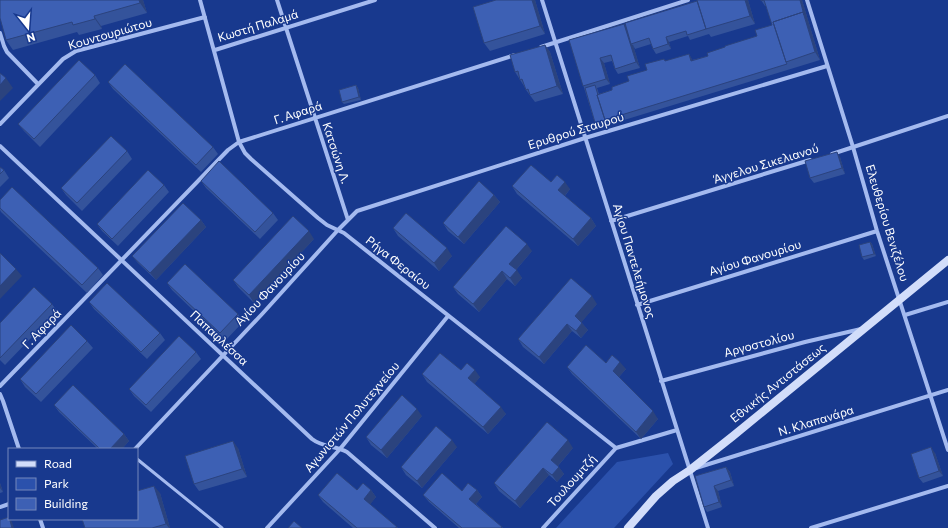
<svg xmlns="http://www.w3.org/2000/svg" width="948" height="528" viewBox="0 0 948 528" font-family="Commissioner,sans-serif">
	<style>
		.green { fill: #2b51ac }
		.lines { fill: none; stroke-linecap: round; stroke-linejoin: round }
		.lane { stroke: #a4baef; stroke-width: 3 }
		.street { stroke: #a4baef; stroke-width: 4 }
		.secondary { stroke: #d2ddfa; stroke-width: 8 }
		.wall { fill: #34539b }
		.shaded-wall { fill: #2b437e }
		.building { fill: #3d60b4; stroke: #2b437e }
		.labels { text-anchor: middle; stroke-width: 3; stroke-linejoin: round; paint-order: stroke }
		.street-label { font-size: 12px; fill: #fff; stroke: #18398e }
	</style>
	<rect width="100%" height="100%" fill="#18398e"/>
	<path class="green" d="M668 453 673 464 614 528H556L617 462Z"/>
	<g class="lines">
		<path class="lane" d="M137 459 222 528"/>
		<path class="street" d="M200 0 239 142 245 153 251 159 318 218 327 225 344 233 616 448
			M277 0 348 220
			M542 0 708 528
			M807 0 853 147 877 231 948 450
			M0 33 4 46 7 52 38 84
			M541 47 688 0
			M215 50 375 0
			M0 124 63 59 76 51 205 17
			M0 146 312 439C322 447 336 446 347 452L435 528
			M832 154 948 116
			M611 221 810 160
			M637 305 877 231
			M905 315 948 302
			M661 381 805 342 861 329
			M0 386 228 150 239 142 515 55
			M0 394 3 401 19 449
			M616 448 677 430
			M135 449 263 313 338 230 357 211 585 138 827 66
			M696 468 948 390
			M0 507 9 504
			M40 519 43 528
			M267 528 340 449 448 316
			M543 528 616 448
			M811 528 948 486"/>
		<path class="secondary" d="M628 528 656 496 673 481 690 470 733 436 948 260"/>
	</g>
	<path class="wall" d="M143 0 147 13 101 26 102 29 79 35 77 32 13 50 6 40Z
		M496 0H535L545 34 490 51 484 43Z
		M697 0H748L755 24 711 37 709 34 690 40 688 36 669 42 671 49 656 54 653 49 651 44 635 49 633 45 640 68 618 74 615 69 612 61 604 63 610 84 597 88 599 94 612 90 629 81 647 70 666 61 689 54 692 60 708 56 725 47 757 36 772 25 766 6H765L761 0H802L820 60 598 128 596 126 569 40 624 24 626 27 697 1Z
		M545 45 550 52 563 94 535 102 526 90 524 86 515 72Z
		M95 75 100 83 40 147 24 131 18 124Z
		M108 82 213 147 218 154 201 172 113 89Z
		M356 85 358 88 361 100 344 104 342 102Z
		M127 151 132 159 82 211 66 195 61 188Z
		M840 157 845 174 814 183 810 178Z
		M0 167 4 170 9 178 0 187Z
		M201 181 273 213 278 220 260 239 206 188Z
		M551 182 570 189 565 196 591 218 596 226 578 246 517 194 512 186Z
		M164 185 169 192 118 246 102 231 97 224Z
		M494 195 500 202 464 244 448 231 443 223Z
		M0 200 98 268 103 275 87 293 1 212 0 210Z
		M201 220 206 227 156 280 138 263 132 256Z
		M393 228 452 256 439 271 398 236Z
		M314 239 254 303 238 287 233 280Z
		M870 242 872 244 876 256 864 260 862 257Z
		M532 251 516 270 522 278 515 286 507 279 479 312 458 294 453 287Z
		M167 283 238 314 243 322 225 341 172 290Z
		M89 302 160 333 165 340 147 359 94 309Z
		M52 304 57 311 5 365 0 360V323Z
		M597 304 581 322 588 330 581 338 572 331 544 364 523 347 518 339Z
		M87 341 93 348 41 402 25 387 20 379Z
		M196 352 201 359 151 412 134 396 129 389Z
		M606 363 626 369 619 377 658 419 641 439 572 374 567 367Z
		M461 370 480 377 474 384 506 414 488 434 427 382 422 374Z
		M54 405 124 434 129 441 122 449H98L59 412Z
		M422 416 387 458 371 445 366 437Z
		M457 447 422 488 406 475 401 467Z
		M238 448 247 477 199 491 194 484Z
		M573 448 558 466 564 474 557 482 549 475 520 508 499 491 494 483Z
		M935 453 943 476 923 483 919 478Z
		M726 467 730 472 734 486 718 491 722 507 707 512 704 507 695 476Z
		M0 483 3 492 0 493Z
		M357 490H371L376 497 370 504 398 528H353L323 502 318 495Z
		M477 490 482 497 476 504 503 528H459L429 502 423 495 462 491Z
		M160 493 170 528H85Z"/>
	<path class="shaded-wall" d="M139 0H143L147 13 140 3Z
		M532 0H535L545 34 540 26Z
		M745 0H748L755 24 750 16Z
		M800 0H802L820 60 815 52 803 12Z
		M94 16 101 26 102 29 95 19Z
		M624 24 627 29 631 44 633 45 640 68 636 62Z
		M666 37 669 42 671 49 668 44Z
		M545 45 550 52 563 94 557 86Z
		M689 54 692 59 694 66 691 61Z
		M600 58 604 63 610 84 606 79Z
		M6 78 13 88 0 101V85Z
		M356 85 358 88 361 100 359 97Z
		M837 152 840 157 845 174 842 168Z
		M565 182 570 189 563 198 558 190Z
		M494 195 500 202 464 244 458 237Z
		M591 218 596 226 578 246 573 239Z
		M201 220 206 227 156 280 150 273Z
		M309 231 314 239 254 303 249 295Z
		M870 242 872 244 876 256 874 254Z
		M527 244 532 251 515 271 509 264Z
		M447 248 452 256 439 271 434 263Z
		M16 269 22 276 0 299V286Z
		M517 270 522 278 515 286 510 278Z
		M502 271 507 279 479 312 473 304Z
		M592 296 597 304 580 324 575 316Z
		M582 323 588 330 581 338 576 331Z
		M567 324 572 331 544 364 539 357Z
		M620 362 626 369 618 378 613 371Z
		M475 370 480 377 473 386 468 378Z
		M501 407 506 414 488 434 483 427Z
		M417 409 422 416 387 458 381 450Z
		M653 411 658 419 641 439 636 432Z
		M124 434 129 441 122 449H110Z
		M452 440 457 447 422 488 417 481Z
		M568 440 573 448 556 468 551 460Z
		M233 441 238 448 247 477 242 469Z
		M931 447 935 453 943 476 939 471Z
		M559 467 564 474 557 482 552 475Z
		M726 467 730 472 734 486 731 480Z
		M543 468 549 475 520 508 515 501Z
		M0 483 3 492 0 488Z
		M154 486 160 493 170 528H169L166 524Z
		M714 486 718 491 722 507 719 502Z
		M371 490 376 497 369 506 364 499Z
		M477 490 482 497 474 506 469 499Z
		M9 519H10L12 522 14 528H12Z"/>
	<path class="building" d="M0 0H139L140 3 94 16 95 19 73 25 72 22 6 40 0 18Z
		M496 0H532L540 26 484 43 473 7Z
		M697 0H745L750 16 706 29Z
		M761 0H800L804 15 803 12 773 22 786 62 787 64 605 120 597 95 612 90V87L629 81 627 76 647 70 645 64 664 59 665 61 689 54 691 61 708 56 707 53 725 47V46L757 36 755 30 772 25 764 0 761 1Z
		M697 1 706 29 687 35 686 31 666 37 668 44 653 49 649 38 631 44 625 23Z
		M803 12 815 52 786 62 773 22Z
		M624 24 636 62 615 69 611 55 600 58 606 79 583 86 569 40Z
		M545 45 557 86 530 95 528 89 526 90 522 79 520 80 518 71 515 72 510 55Z
		M79 60 95 75 34 139 18 124Z
		M125 64 213 147 196 165 108 82Z
		M0 73 6 78 0 85Z
		M356 85 359 97 342 102 339 90Z
		M595 85 598 95H597L605 120 607 122 596 126 585 88Z
		M111 136 127 151 77 203 61 188Z
		M837 152 842 168 810 178 805 161Z
		M219 161 273 213 255 232 201 181Z
		M531 165 551 182 557 175 565 182 558 190 591 218 573 239 512 186Z
		M0 167 4 170 0 174Z
		M148 170 164 185 112 239 97 224Z
		M479 181 494 195 458 237 443 223Z
		M12 187 98 268 82 285 0 208V200Z
		M183 203 201 220 150 273 132 256Z
		M406 213 447 248 434 263 393 228Z
		M293 216 309 231 249 295 233 280Z
		M506 226 527 244 509 264 517 270 510 278 502 271 473 304 453 287Z
		M870 242 874 254 862 257 859 245Z
		M0 253 16 269 0 286Z
		M185 264 238 314 220 333 167 283Z
		M571 278 592 296 575 316 582 323 576 331 567 324 539 357 518 339Z
		M107 283 160 333 141 352 89 302Z
		M34 287 52 304 0 358V323Z
		M71 325 87 341 36 394 20 379Z
		M179 336 196 352 146 405 129 389Z
		M586 345 606 363 612 355 620 362 613 371 653 411 636 432 567 367Z
		M440 353 461 370 467 363 475 370 468 378 501 407 483 427 422 374Z
		M73 385 124 434 110 449H100L54 405Z
		M402 395 417 409 381 450 366 437Z
		M547 422 568 440 551 460 559 467 552 475 543 468 515 501 494 483Z
		M436 426 452 440 417 481 401 467Z
		M233 441 242 469 194 484 185 456Z
		M931 447 939 471 919 478 911 454Z
		M726 467 731 480 714 486 719 502 704 507 695 476Z
		M337 473 357 490 363 483 371 490 364 499 397 527 395 528H357L318 495Z
		M442 473 462 491 468 483 477 490 469 499 502 527 501 528H462L423 495Z
		M154 486 166 524 152 528H85L82 519H137V491Z
		M9 517 12 528H0V520Z
		M294 521 302 528H288Z"/>
	<g class="labels">
		<g class="street-label">
			<text transform="translate(258 26) rotate(-17)" y="4">Κωστή Παλαμά</text>
			<text transform="translate(110 34) rotate(-16)" y="4">Κουντουριώτου</text>
			<text transform="translate(298 113) rotate(-18)" y="4">Γ. Αφαρά</text>
			<text transform="translate(576 131) rotate(-17)" y="4">Ερυθρού Σταυρού</text>
			<text transform="translate(336 153) rotate(72)" y="4">Κατσώνη Λ.</text>
			<text transform="translate(766 164) rotate(-17)" y="4">Άγγελου Σικελιανού</text>
			<text transform="translate(887 223) rotate(73)" y="4">Ελευθερίου Βενιζέλου</text>
			<text transform="translate(755 258) rotate(-17)" y="4">Αγίου Φανουρίου</text>
			<text transform="translate(634 261) rotate(73)" y="4">Αγίου Παντελεήμονος</text>
			<text transform="translate(398 263) rotate(38)" y="4">Ρήγα Φεραίου</text>
			<text transform="translate(270 289) rotate(-47)" y="4">Αγίου Φανουρίου</text>
			<text transform="translate(42 329) rotate(-46)" y="4">Γ. Αφαρά</text>
			<text transform="translate(219 338) rotate(43)" y="4">Παπαφλέσσα</text>
			<text transform="translate(759 344) rotate(-15)" y="4">Αργοστολίου</text>
			<text transform="translate(778 383) rotate(-39)" y="4">Εθνικής Αντιστάσεως</text>
			<text transform="translate(352 417) rotate(-50)" y="4">Αγωνιστών Πολυτεχνείου</text>
			<text transform="translate(816 421) rotate(-17)" y="4">Ν. Κλαπανάρα</text>
			<text transform="translate(572 481) rotate(-48)" y="4">Τουλουμτζή</text>
		</g>
	</g>
	<rect x="8" y="448" width="130" height="72" fill="#18398e" stroke="#7488bb"/>
	<rect x="16" y="461" width="20" height="6" fill="#d2ddfa" stroke="#7488bb"/>
	<text x="44" y="468" font-size="12" fill="#ffffff">Road</text>
	<rect x="16" y="478" width="20" height="12" fill="#2b51ac" stroke="#7488bb"/>
	<text x="44" y="488" font-size="12" fill="#ffffff">Park</text>
	<rect x="16" y="498" width="20" height="12" fill="#3d60b4" stroke="#7488bb"/>
	<text x="44" y="508" font-size="12" fill="#ffffff">Building</text>
	<g transform="translate(28 28) rotate(163)" stroke="#18398e" stroke-width="3" paint-order="stroke">
	<path d="M0-3L7 15L0 10L-7 15Z" fill="#ffffff"/>
	<text y="-6" font-size="11" font-weight="bold" text-anchor="middle" fill="#ffffff">N</text>
	</g>
</svg>
